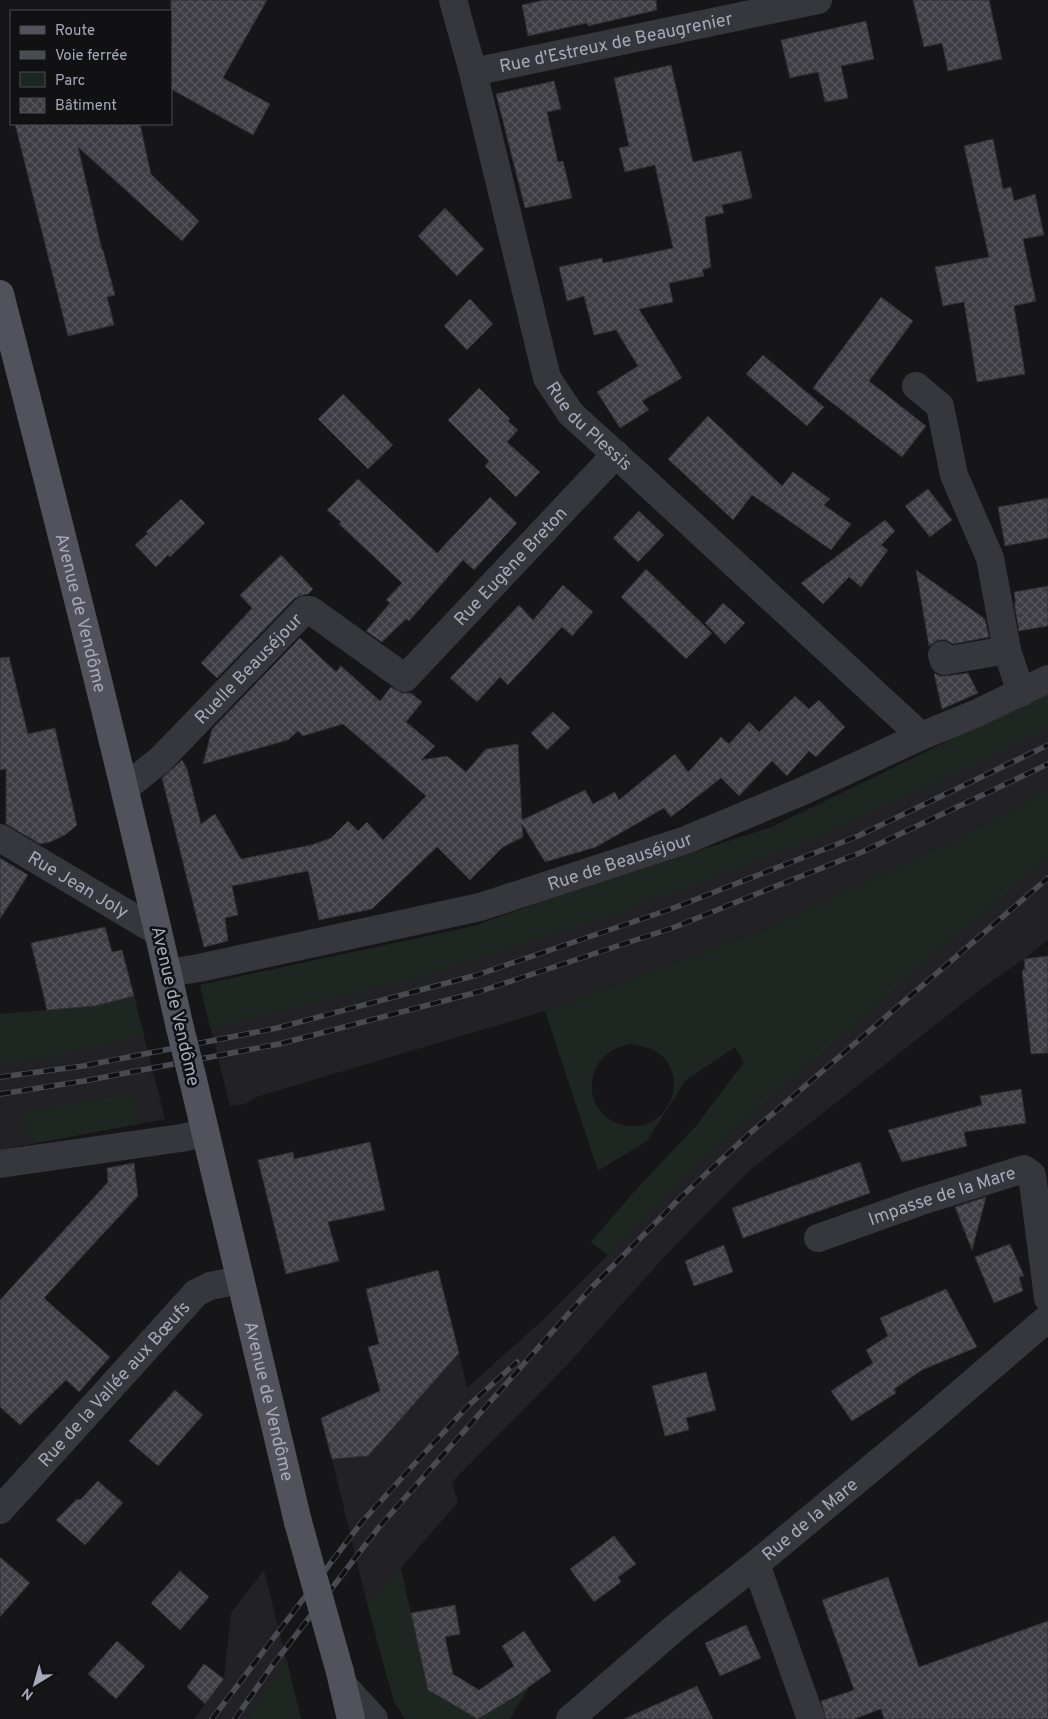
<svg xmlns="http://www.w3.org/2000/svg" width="1048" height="1719" viewBox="0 0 1048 1719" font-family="Overpass,sans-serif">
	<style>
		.built { fill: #222125 }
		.green { fill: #1d2620; fill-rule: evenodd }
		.building { fill: url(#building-cross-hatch); stroke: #302f34 }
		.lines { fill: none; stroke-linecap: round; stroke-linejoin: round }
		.minor { stroke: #36363d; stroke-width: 28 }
		.major { stroke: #52525c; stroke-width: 28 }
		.rail-casing { stroke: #494a52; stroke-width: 5.5 }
		.rail { stroke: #111013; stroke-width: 4; stroke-dasharray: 11; stroke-linecap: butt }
		.major-bridge { stroke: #52525c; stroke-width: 28 }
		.labels { text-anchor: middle; stroke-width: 5; stroke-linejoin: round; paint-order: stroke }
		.street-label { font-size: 18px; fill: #a6a9b9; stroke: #111013 }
	</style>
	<defs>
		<pattern id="building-cross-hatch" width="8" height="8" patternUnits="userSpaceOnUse" patternTransform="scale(1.25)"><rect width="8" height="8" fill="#3d3d43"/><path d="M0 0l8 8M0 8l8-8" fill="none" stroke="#56565c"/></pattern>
	</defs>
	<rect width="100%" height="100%" fill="#161518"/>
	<path class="built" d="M1048 692V790L960 837 773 926 545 1011 256 1097 245 1104 230 1106 200 985 474 926 544 901 772 827Z
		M1048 860V940L1024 959 981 989 749 1171 666 1255 569 1363 452 1482 458 1502 401 1568 367 1604 332 1459 368 1456 459 1353 467 1388 546 1317 716 1147 944 947Z
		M134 996 165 1119 0 1150V1014L95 1006Z
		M264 1570 301 1719H194L224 1679 231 1613Z"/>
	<path class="green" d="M1048 692V728L980 763 810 841 626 911 412 980 210 1028 200 985 474 926 544 901 772 827Z
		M1048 790V860L944 947 716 1147 608 1255 591 1242 640 1185 695 1127 744 1062 735 1047 686 1080 647 1141 598 1171 545 1011 773 926 960 837ZM631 1044C640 1046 649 1047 657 1052 690 1075 671 1127 632 1126 619 1126 607 1120 599 1109 587 1093 590 1067 607 1054 614 1048 622 1046 631 1044Z
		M134 996 144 1035 61 1056 0 1065V1014L95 1006Z
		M132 1093 139 1124 30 1144 24 1112Z
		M401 1568 428 1690 478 1719H405L394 1702 367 1604Z
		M287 1660 301 1719H247Z
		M529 1687 510 1719H478Z"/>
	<path class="building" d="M171 0H267L223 78 270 104 253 135 171 89Z
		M544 0H656L657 10 588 26 587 23 528 36 522 5Z
		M913 0H989L1002 59 948 71 942 43 924 47Z
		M866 21 874 59 841 66 848 98 825 102 818 72 790 78 781 40Z
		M671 65 693 162 741 151 752 198 722 205 724 213 705 217 711 267 702 270 704 276 669 283 673 302 639 309 682 378 642 401 649 410 620 428 597 392 638 366 616 330 594 335 584 296 567 301 559 267 602 258 603 263 673 248 655 165 625 172 619 148 629 146 614 78Z
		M554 81 561 109 547 112 558 162 563 161 572 198 525 208 496 94Z
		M15 124H140L151 174 199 221 182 241 78 147 102 250H103L115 295 107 297 114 325 68 336Z
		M993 139 1003 189 1011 187 1014 201 1035 194 1044 235 1023 239 1036 301 1014 306 1025 374 977 382 964 302 943 306 935 267 989 257 964 146Z
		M445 208 484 249 457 276 418 236Z
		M881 297 913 321 869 381 926 426 902 457 813 388Z
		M470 299 493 324 467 350 444 326Z
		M763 355 824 407 807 426 746 374Z
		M479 388 510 419 508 421 518 430 507 442 540 472 516 497 485 466 489 461 448 420Z
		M343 394 393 445 368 469 318 419Z
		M708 416 782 486 793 472 830 499 824 505 851 524 831 550 752 495 733 520 668 459Z
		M358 479 437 553 490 497 517 523 474 570 463 560 409 621 406 619 382 642 366 631 390 603 386 600 402 583 339 524 341 522 327 510Z
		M928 489 952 520 930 537 905 506Z
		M1048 498V538L1005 546 998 507Z
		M181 499 205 523 170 557 168 555 156 567 135 545 148 533 146 532Z
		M639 511 664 535 638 562 613 538Z
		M885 520 895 531 881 545 888 550 861 587 849 577 823 604 801 583Z
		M281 555 313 589 308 594 299 596 294 599 217 678 201 663 252 608 240 595Z
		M646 569 712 633 686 659 621 597Z
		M916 570 985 619 989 637 953 644 946 640H938L929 646Z
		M563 585 593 612 572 636 562 627 508 685 500 677 477 702 450 678 519 605 533 620Z
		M1048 586V626L1019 631 1014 602 1016 605 1014 592Z
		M723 603 745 623 725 644 705 623Z
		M300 638 336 672 340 667V665L380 701 391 687 402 693H411L422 702 406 722 435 746 421 760 447 756 466 772 486 749 518 744 522 820 585 790 593 804 615 792 619 800 675 754 688 772 721 737 729 744 749 722 759 732 795 696 809 709 819 700 845 727 816 757 809 751 787 776 772 761 739 796 721 778 671 817 664 808 596 847 545 862 522 824 523 837 503 847 470 880 437 847 372 909 319 920 308 871 232 886 238 915 225 918 228 941 204 947 162 778 182 760 187 769 201 824 215 814 241 859 311 845 331 838 348 821 358 831 367 822 383 840 426 796 343 724 303 736 298 731 288 740 203 764 212 729Z
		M9 657 28 734 55 728 77 825 65 835 50 842 40 844 6 824V769L0 770V658Z
		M934 673 940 676H946L968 673 978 693 942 709Z
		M553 712 570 728 547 750 531 733Z
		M0 858 28 875 0 919Z
		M105 927 112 952 122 950 134 996 95 1006 47 1010 31 943Z
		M1048 956V1053L1031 1054 1022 970H1025L1024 959Z
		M1021 1089 1026 1123 964 1132 967 1146 902 1162 888 1130 982 1105 980 1096Z
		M370 1142 385 1210 328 1222 339 1261 286 1274 258 1160 293 1152 294 1159Z
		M860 1162 870 1193 743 1238 732 1208Z
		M134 1163 138 1196 44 1298 110 1357 79 1392 66 1380 20 1425 0 1407V1300L108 1182 107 1168Z
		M986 1197 972 1250 955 1207Z
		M1010 1244 1024 1276 1019 1277 1023 1291 994 1303 975 1257Z
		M724 1245 733 1272 694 1286 685 1261Z
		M438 1270 459 1353 368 1456 332 1459 321 1418 380 1391 368 1347 379 1344 366 1289Z
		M946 1289 977 1347 922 1370 894 1389 896 1393 852 1421 831 1391 873 1363 866 1350 888 1336 880 1318Z
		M706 1372 716 1410 686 1418 689 1430 665 1436 652 1386Z
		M175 1390 203 1415 158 1466 129 1441Z
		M98 1481 123 1503 85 1545 56 1520 77 1499 80 1500Z
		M614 1536 636 1564 618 1577 621 1582 594 1602 570 1569Z
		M0 1557 30 1583 0 1617Z
		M180 1571 209 1597 180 1630 151 1603Z
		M888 1577 919 1667 1048 1621V1719H884L881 1709 854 1719H826L821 1701 854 1690 822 1600Z
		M455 1605 460 1634 445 1637 453 1674 479 1690 514 1666 502 1646 524 1631 551 1671 516 1696 478 1719 428 1690 411 1613Z
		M746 1625 761 1658 720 1676 705 1643Z
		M117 1641 145 1666 116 1699 88 1674Z
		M204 1664 224 1679 205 1704 187 1687Z
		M697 1686 713 1719H624Z"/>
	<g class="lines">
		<g class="minor">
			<path id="s1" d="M453 0 473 72 547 378 571 414 635 472 921 736"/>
			<path id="s2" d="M473 72 818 0"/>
			<path d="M916 386 940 406 954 475 990 558 1007 650 1021 693"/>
			<path d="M942 655 944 661 1007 650"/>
			<path id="s3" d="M125 788 161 759 305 610H310L405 678 616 454"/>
			<path id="s4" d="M0 838 158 932"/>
			<path id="s5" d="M168 973 199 968 480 907 686 840 803 791 921 736 975 714 1048 679"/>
			<path d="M0 1164 181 1138 205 1133"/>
			<path id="s6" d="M818 1238 919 1202 1024 1169 1032 1175 1048 1298"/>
			<path id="s7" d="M0 1510 196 1293 210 1286 240 1280"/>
			<path d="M756 1564 811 1719"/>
			<path d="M343 1685 374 1719"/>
			<path id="s8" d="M570 1719 677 1626 756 1564 927 1422 1048 1318"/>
		</g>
		<g class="major">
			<path id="s9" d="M0 294C63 538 125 782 180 1028"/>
			<path id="s10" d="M193 1080 298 1522"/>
			<path d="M340 1672 351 1719"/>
		</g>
		<g class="rail-casing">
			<path id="rail" d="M0 1077 83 1066 277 1028 477 975 671 909 858 836 1048 745
				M0 1094 84 1081 279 1044 478 992 675 927 749 897 862 852 1048 764
				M212 1719 361 1523 417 1461 468 1406 517 1362
				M235 1719 272 1666 379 1527 593 1286 681 1197 749 1134 1048 878"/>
		</g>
		<use href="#rail" class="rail"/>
		<path class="major-bridge" d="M180 1028 193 1080
			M298 1522 340 1672"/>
	</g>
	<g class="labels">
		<g class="street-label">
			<text dy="6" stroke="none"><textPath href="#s2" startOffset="146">Rue d'Estreux de Beaugrenier</textPath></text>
			<text dy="6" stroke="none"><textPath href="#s1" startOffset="454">Rue du Plessis</textPath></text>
			<text dy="6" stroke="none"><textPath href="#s3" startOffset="529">Rue Eugène Breton</textPath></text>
			<text dy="6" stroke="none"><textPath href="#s9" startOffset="329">Avenue de Vendôme</textPath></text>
			<text dy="6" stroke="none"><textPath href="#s3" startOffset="172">Ruelle Beauséjour</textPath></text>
			<text dy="6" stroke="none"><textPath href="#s5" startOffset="466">Rue de Beauséjour</textPath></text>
			<text dy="6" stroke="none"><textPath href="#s4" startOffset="91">Rue Jean Joly</textPath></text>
			<text transform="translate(176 1006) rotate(77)" y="6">Avenue de Vendôme</text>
			<text dy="6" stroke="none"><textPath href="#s6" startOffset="131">Impasse de la Mare</textPath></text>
			<text dy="6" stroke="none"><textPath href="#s7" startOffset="170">Rue de la Vallée aux Bœufs</textPath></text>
			<text dy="6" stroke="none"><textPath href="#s10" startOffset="330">Avenue de Vendôme</textPath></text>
			<text dy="6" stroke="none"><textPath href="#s8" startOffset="312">Rue de la Mare</textPath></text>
		</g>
	</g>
	<rect x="10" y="10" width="162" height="115" fill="#111013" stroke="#4d4d55"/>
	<rect x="20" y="26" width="25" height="8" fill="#52525c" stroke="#4d4d55"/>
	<text x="55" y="35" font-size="15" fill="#a6a9b9">Route</text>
	<rect x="20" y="51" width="25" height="8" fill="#494a52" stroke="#4d4d55"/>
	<text x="55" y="60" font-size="15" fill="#a6a9b9">Voie ferrée</text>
	<rect x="20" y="72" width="25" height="15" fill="#1d2620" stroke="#4d4d55"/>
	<text x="55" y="85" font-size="15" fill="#a6a9b9">Parc</text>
	<rect x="20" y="98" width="25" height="15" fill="url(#building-cross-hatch)" stroke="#4d4d55"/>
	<text x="55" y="110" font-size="15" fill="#a6a9b9">Bâtiment</text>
	<g transform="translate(35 1684) rotate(217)" stroke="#111013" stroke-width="4" paint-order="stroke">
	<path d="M0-4L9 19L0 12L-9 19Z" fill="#a6a9b9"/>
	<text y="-8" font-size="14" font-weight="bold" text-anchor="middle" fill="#a6a9b9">N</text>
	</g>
</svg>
